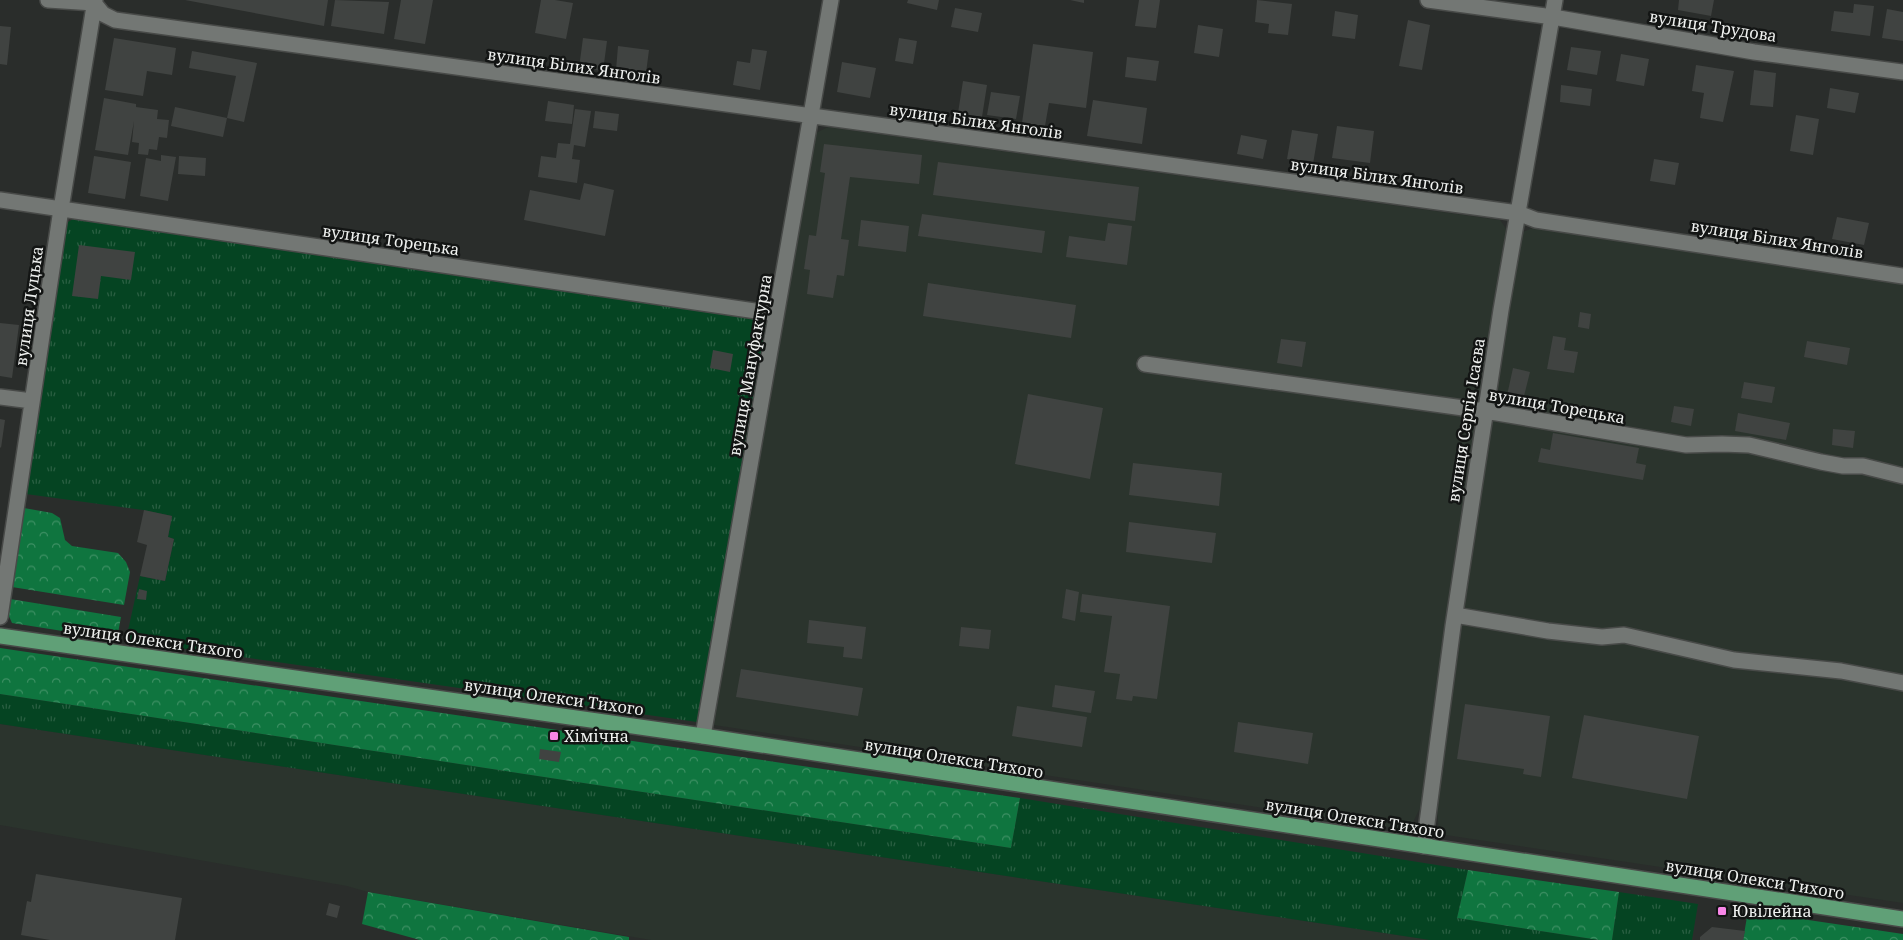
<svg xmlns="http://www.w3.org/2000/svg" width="1903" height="940" viewBox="0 0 1903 940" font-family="'Noto Serif',serif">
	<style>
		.built { fill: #2b342d }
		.grass { fill: url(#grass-tufts) }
		.forest { fill: url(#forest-crowns) }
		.building { fill: #404341 }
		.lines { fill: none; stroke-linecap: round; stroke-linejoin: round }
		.street-casing { stroke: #484a48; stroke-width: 18 }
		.primary-casing { stroke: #484a48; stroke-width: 18 }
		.street { stroke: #737774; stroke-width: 15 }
		.primary { stroke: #60a077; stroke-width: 15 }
		.poi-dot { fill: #f987e8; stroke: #131514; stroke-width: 2 }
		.labels { text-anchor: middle; stroke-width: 5; stroke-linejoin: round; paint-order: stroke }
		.street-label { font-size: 16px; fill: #eff1ef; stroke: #131514 }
		.poi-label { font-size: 16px; fill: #eff1ef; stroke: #131514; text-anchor: start }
	</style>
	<defs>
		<pattern id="grass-tufts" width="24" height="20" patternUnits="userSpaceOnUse" patternTransform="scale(1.25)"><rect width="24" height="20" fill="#054422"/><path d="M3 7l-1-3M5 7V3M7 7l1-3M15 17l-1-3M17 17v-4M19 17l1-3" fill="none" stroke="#2a5f42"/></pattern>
		<pattern id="forest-crowns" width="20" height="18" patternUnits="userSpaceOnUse" patternTransform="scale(1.25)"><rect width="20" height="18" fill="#0f753f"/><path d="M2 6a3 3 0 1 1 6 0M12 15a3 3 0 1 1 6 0" fill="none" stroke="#3e9064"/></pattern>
	</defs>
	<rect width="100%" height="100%" fill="#2a2d2b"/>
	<path class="built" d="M828 127 1500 220 1507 230 1493 307 1421 806 1409 830 714 725 816 133Z
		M1535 227 1903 284V903L1439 834 1437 808 1462 625 1509 310 1523 232Z
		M0 724 1430 940H651L368 892 347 886 0 825Z"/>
	<path class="grass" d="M75 218 758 318 767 324 697 722 130 641 127 635 140 576 165 581 174 539 168 537 172 516 143 510 26 494 66 223Z
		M0 694 1011 848 1020 798 1468 870 1457 918 1599 940H1430L0 724Z
		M1619 892 1698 904 1692 940H1612Z"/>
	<path class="forest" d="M24 508 52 513 60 518 65 540 72 546 118 553 126 562 130 572 124 605 12 587Z
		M10 599 121 617 118 633 113 639 12 623 8 614Z
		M0 648 1020 798 1011 848 0 694Z
		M1468 870 1619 892 1612 940H1599L1457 918Z
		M368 892 629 937V940H420L362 924Z
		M1748 911 1903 934V940H1743Z"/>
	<path class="building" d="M185 0H328L324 26Z
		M335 0 389 2 384 34 331 26Z
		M401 0H433L425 44 394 39Z
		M541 0H555L573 3 566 39 535 33Z
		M908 0H939L937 10 907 3Z
		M1070 0H1084V3Z
		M1139 0H1160L1156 28 1135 26Z
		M1257 0 1292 4 1288 35 1268 33 1269 24 1255 22Z
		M1679 0H1714L1711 16 1678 10Z
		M1854 4 1874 6 1870 36 1831 31 1834 11 1853 13Z
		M955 8 982 13 978 32 951 27Z
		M1887 9 1903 12V41L1882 38Z
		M1335 11 1358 15 1355 39 1332 36Z
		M1408 20 1430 25 1422 70 1399 66Z
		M1198 25 1223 29 1219 57 1194 53Z
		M0 26 11 27 7 65 0 64Z
		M114 38 176 48 172 75 147 71 143 96 105 90Z
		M583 38 607 41 603 71 579 68Z
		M899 38 917 41 913 64 895 61Z
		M1033 44 1093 52 1086 108 1049 103 1045 126 1022 123Z
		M618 46 649 50 646 73 616 70Z
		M1571 47 1601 51 1597 75 1567 70Z
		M752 49 767 51 760 90 733 85 737 61 750 63Z
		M192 51 257 63 244 122 227 118 236 76 189 68Z
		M1621 54 1649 59 1644 86 1616 81Z
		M1127 57 1159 61 1156 81 1125 77Z
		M842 62 876 68 870 98 837 92Z
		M1696 65 1734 71 1723 122 1700 118 1704 93 1692 91Z
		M1754 70 1776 73 1773 107 1750 105Z
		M963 81 987 85 982 117 958 113Z
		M1561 85 1592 89 1590 106 1560 102Z
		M1830 88 1859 93 1855 113 1827 108Z
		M991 92 1020 96 1016 119 987 115Z
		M104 98 136 104V107L158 110 157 119 169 120 167 138 159 137 157 150 149 149 148 155 138 154 139 143 132 142 134 121 128 155 95 150Z
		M1093 100 1147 108 1142 144 1087 136Z
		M548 101 574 105 572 124 545 121Z
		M175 107 227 118 223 137 171 126Z
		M575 109 591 111 585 147 574 145 572 159 580 160 577 183 538 177 541 156 556 158 558 143 570 144Z
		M595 111 619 114 617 131 593 128Z
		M1796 115 1819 119 1813 155 1790 151Z
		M1337 126 1374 131 1370 163 1332 158Z
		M1292 130 1318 134 1313 164 1287 159Z
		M1241 135 1267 140 1263 159 1237 154Z
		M824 144 922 155 919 184 850 177 841 239 849 240 844 276 837 275 833 298 807 294 810 270 804 269 809 235 816 236 825 173 820 172Z
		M161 155 176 157 168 201 140 196 146 158 161 161Z
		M94 156 131 162 125 199 88 193Z
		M179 156 206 158 205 176 178 174Z
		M1654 159 1679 163 1675 185 1650 181Z
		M938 162 1139 187 1135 221 933 195Z
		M584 183 614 190 605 236 524 220 530 190 580 200Z
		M922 214 1045 231 1042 253 918 236Z
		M1837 217 1869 223 1864 245 1832 239Z
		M861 220 909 226 906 252 858 246Z
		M1108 223 1132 226 1127 265 1066 257 1069 236 1105 241Z
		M79 245 135 252 131 280 101 276 98 299 72 296Z
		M928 283 1076 305 1071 338 923 316Z
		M1580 312 1591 314 1589 329 1578 327Z
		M0 323 19 325 12 378 0 376Z
		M1553 336 1566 338 1564 350 1578 352 1574 373 1547 369Z
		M1281 339 1306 342 1302 367 1277 363Z
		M1807 341 1850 348 1847 365 1804 357Z
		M713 350 733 354 730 372 710 368Z
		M1513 368 1530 372 1522 404 1506 400Z
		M1744 382 1775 387 1772 403 1741 398Z
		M1028 394 1103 408 1090 479 1015 464Z
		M1674 406 1694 409 1691 426 1671 422Z
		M1738 413 1790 423 1786 440 1735 431Z
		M0 419 5 420 1 448 0 447Z
		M1833 429 1855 431 1853 448 1832 445Z
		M1553 433 1639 448 1636 463 1646 465 1643 480 1538 462 1541 448 1550 450Z
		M1133 463 1222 473 1219 506 1129 495Z
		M144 510 172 516 168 537 174 539 165 581 140 576 147 545 137 542Z
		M1129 522 1216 533 1212 563 1126 552Z
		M139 589 147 591 146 600 137 599Z
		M1066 589 1079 592 1075 621 1062 618Z
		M1082 594 1170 606 1157 699 1133 696 1132 701 1116 699 1120 674 1104 672 1112 616 1080 612Z
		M809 620 866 627 862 659 843 657 844 647 807 643Z
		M961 627 991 630 989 649 959 646Z
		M741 669 863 688 858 716 736 697Z
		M1055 685 1095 691 1091 713 1052 707Z
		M1465 704 1550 716 1541 777 1523 774 1524 769 1457 759Z
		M1017 706 1087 717 1082 747 1012 736Z
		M1584 715 1699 736 1687 799 1572 778Z
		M1238 722 1313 733 1308 764 1234 752Z
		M540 749 561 752 559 762 539 759Z
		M36 874 182 898 175 940H50L21 935 27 901 31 902Z
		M329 903 340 906 337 918 326 915Z
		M1712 927 1745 931 1743 940H1700V937Z"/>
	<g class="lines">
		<g class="street-casing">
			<path id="street" d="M48 0 94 3 103 14 115 20 1518 213 1536 220 1903 276
				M1428 0 1553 17 1754 52 1903 72
				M0 200 776 314
				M1145 364 1485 411 1686 445 1722 444 1749 445 1821 462 1843 466H1863L1903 476
				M0 397 32 401
				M1455 615 1548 631 1602 637 1624 635 1734 660 1841 671 1903 683
				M0 617 61 209 95 0
				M703 736 831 0
				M1424 846 1453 626 1501 310 1555 0"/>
		</g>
		<g class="primary-casing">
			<path id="primary" d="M0 636 703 736 1903 919"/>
		</g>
		<use href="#street" class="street"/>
		<use href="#primary" class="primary"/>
	</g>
	<g class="poi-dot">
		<rect x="549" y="731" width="10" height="10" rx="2.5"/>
		<rect x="1717" y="906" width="10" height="10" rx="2.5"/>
	</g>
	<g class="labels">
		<g class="street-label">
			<text transform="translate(1713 26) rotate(9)" y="6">вулиця Трудова</text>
			<text transform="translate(574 66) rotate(8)" y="6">вулиця Білих Янголів</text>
			<text transform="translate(976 121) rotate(8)" y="6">вулиця Білих Янголів</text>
			<text transform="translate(1377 176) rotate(8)" y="6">вулиця Білих Янголів</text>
			<text transform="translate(1777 239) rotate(9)" y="6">вулиця Білих Янголів</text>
			<text transform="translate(391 240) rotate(8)" y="6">вулиця Торецька</text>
			<text transform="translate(29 306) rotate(-82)" y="6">вулиця Луцька</text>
			<text transform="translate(750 365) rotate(-80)" y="6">вулиця Мануфактурна</text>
			<text transform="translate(1557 406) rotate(10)" y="6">вулиця Торецька</text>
			<text transform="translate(1466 420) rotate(-81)" y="6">вулиця Сергія Ісаєва</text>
			<text transform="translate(153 640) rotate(8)" y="6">вулиця Олекси Тихого</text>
			<text transform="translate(554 697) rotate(8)" y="6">вулиця Олекси Тихого</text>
			<text transform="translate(954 758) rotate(9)" y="6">вулиця Олекси Тихого</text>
			<text transform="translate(1355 818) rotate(9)" y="6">вулиця Олекси Тихого</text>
			<text transform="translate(1755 879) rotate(9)" y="6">вулиця Олекси Тихого</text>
		</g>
		<g class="poi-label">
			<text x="564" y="742">Хімічна</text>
			<text x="1732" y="917">Ювілейна</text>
		</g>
	</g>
</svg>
